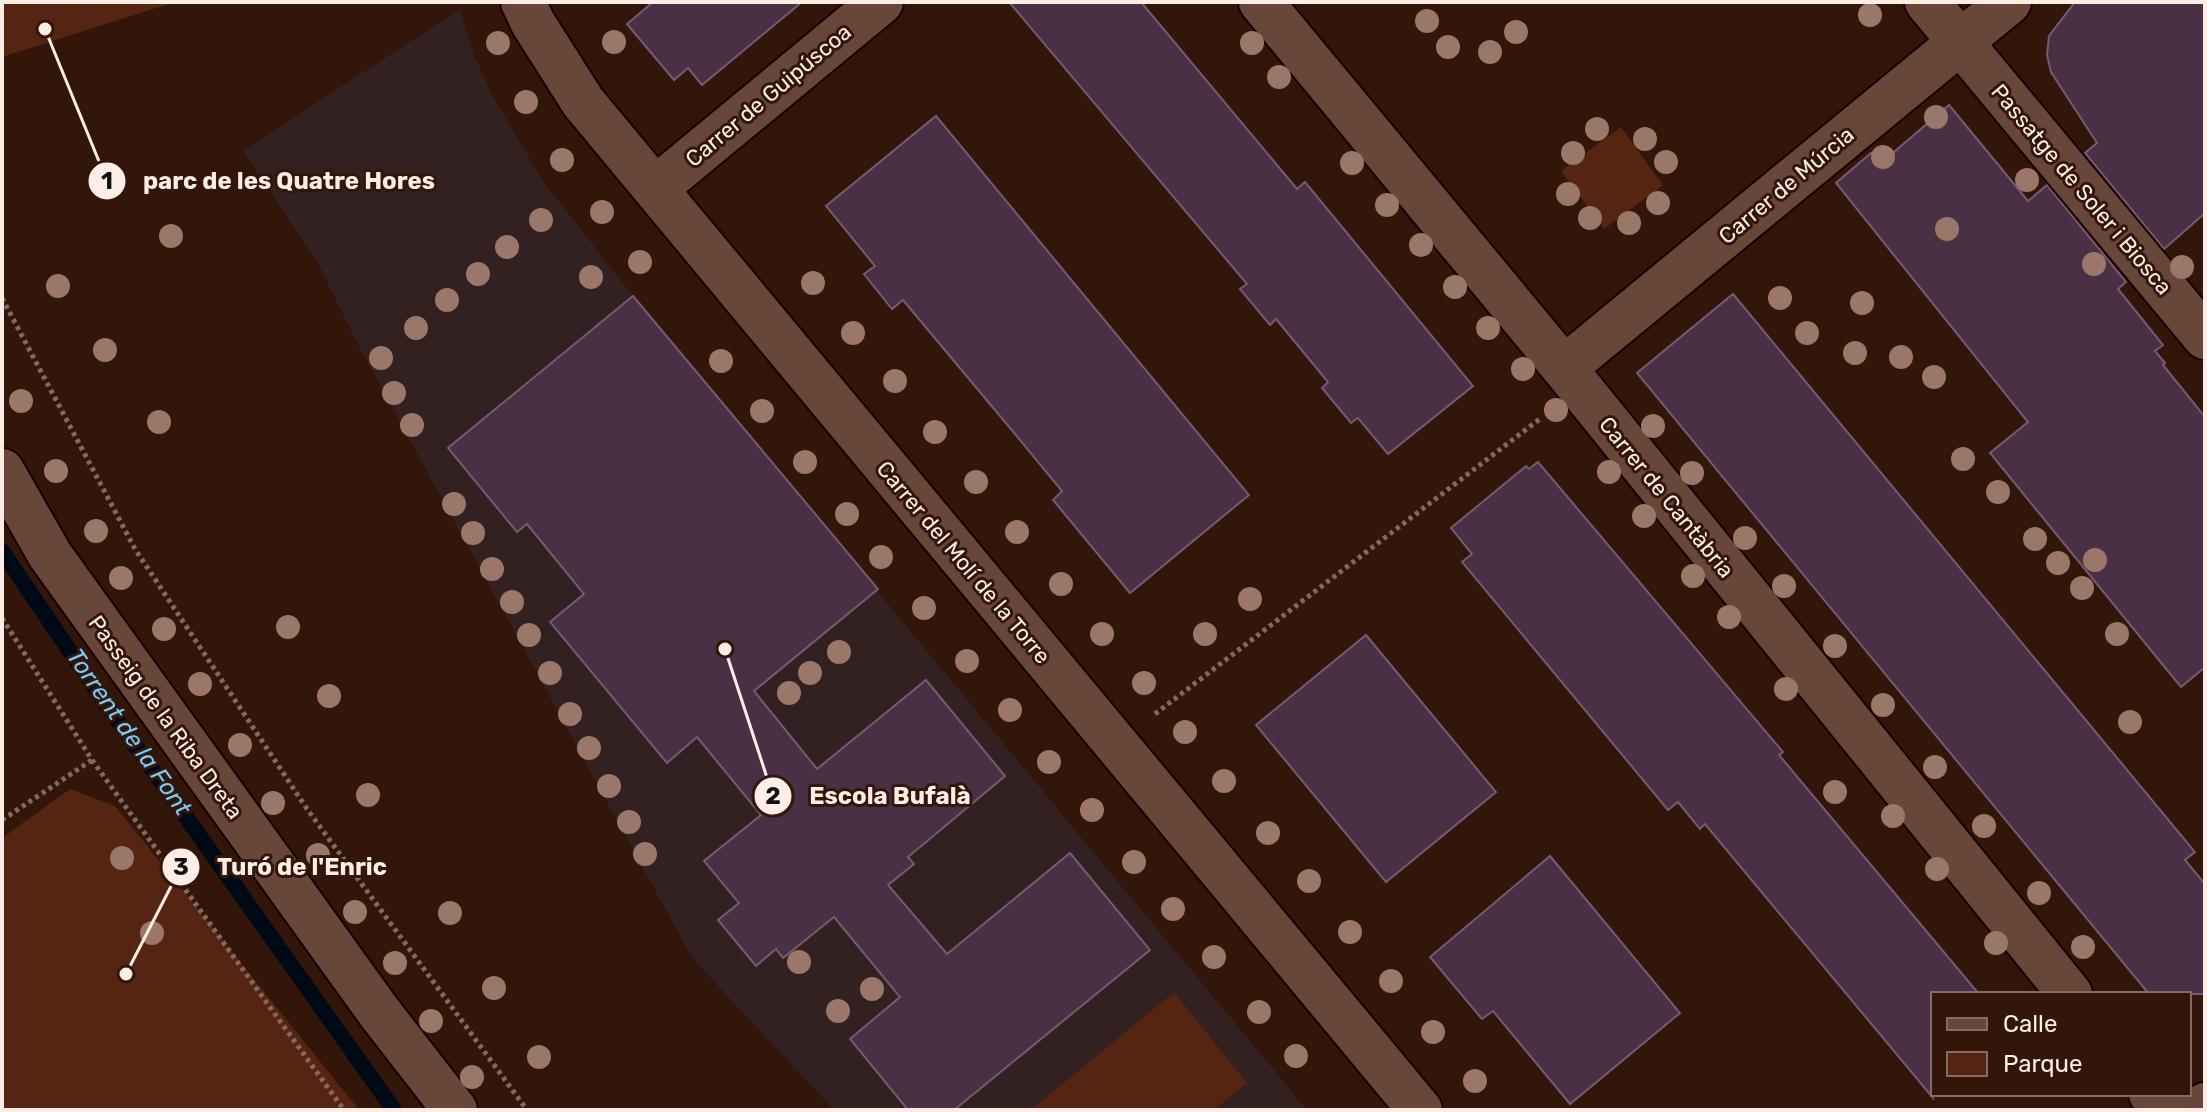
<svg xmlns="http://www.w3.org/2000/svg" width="2207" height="1112" viewBox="0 0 2207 1112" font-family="Rubik,sans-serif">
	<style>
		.education { fill: #332020 }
		.green { fill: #552511 }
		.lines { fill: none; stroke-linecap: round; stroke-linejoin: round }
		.stream { stroke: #000916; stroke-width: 16 }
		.building { fill: #493045; stroke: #765a71; stroke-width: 2 }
		.minor-casing { stroke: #180200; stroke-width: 48 }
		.path { stroke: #816a60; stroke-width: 5; stroke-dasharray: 4 4; stroke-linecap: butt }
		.minor { stroke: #68473a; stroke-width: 44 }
		.tree { fill: #9b7769 }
		.labels { text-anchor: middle; stroke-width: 6; stroke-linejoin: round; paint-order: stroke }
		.street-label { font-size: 22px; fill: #fdede7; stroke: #32160a }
		.water-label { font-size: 24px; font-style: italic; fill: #78cafb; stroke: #32160a }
		.leader { fill: none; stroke: #fdede7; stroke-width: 3 }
		.callout-dot { fill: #fdede7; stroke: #32160a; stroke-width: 3 }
		.mark-label { font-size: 24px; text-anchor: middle; font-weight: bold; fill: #111 }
		.callout-label { font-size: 24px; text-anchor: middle; font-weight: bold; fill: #fdede7; stroke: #32160a; stroke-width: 6; stroke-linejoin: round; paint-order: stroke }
	</style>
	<rect width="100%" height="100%" fill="#32160a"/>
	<path class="education" d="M460 9 474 56 494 98 543 181 633 296 1307 1110H834L692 958 356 341 320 267 243 151Z"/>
	<path class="green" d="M2 2H175L2 57Z
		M1621 127 1663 185 1604 229 1561 171Z
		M70 789 115 806 359 1110H2V838Z
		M1174 992 1247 1083 1214 1110H1031Z"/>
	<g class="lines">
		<path class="stream" d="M2 551 103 700 394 1110"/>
	</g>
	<path class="building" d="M653 2H802L702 85 688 68 674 80 627 24Z
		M1009 2H1141L1297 189 1305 182 1473 386 1388 454 1358 418 1351 423 1322 388 1328 382 1276 319 1270 325 1240 289 1247 284Z
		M2075 2H2205V213L2164 249 2085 153 2097 143 2051 72 2047 55 2049 36Z
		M1949 105 2028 201 2047 185 2126 282 2118 289 2163 345 2155 351 2165 363 2163 365 2205 417V667L2181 687 1990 453 2028 422 1836 183 1871 153 1880 164Z
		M936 116 1249 495 1130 593 1053 500 1062 491 1010 428 903 300 892 309 864 274 875 266 826 206Z
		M1733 294 2195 852 2185 860 2205 884V994H2149L1637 373Z
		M633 296 878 589 754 691 817 769 926 680 1005 776 908 857 914 864 888 885 947 954 1070 853 1150 950 954 1110H908L850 1039 900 997 834 917 783 958 776 949 756 966 718 920 739 903 704 861 761 815 697 737 667 763 550 622 584 594 527 524 517 532 448 448Z
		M1538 462 1783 752 1779 755 1979 994H1933V1098L1705 824 1700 829 1678 802 1668 810 1462 562 1472 554 1451 528 1526 466 1529 469Z
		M1366 635 1496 792 1386 882 1256 725Z
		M1550 856 1680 1013 1570 1104 1493 1011 1482 1019 1430 957Z"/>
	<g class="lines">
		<g class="minor-casing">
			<path id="minor" d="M523 2 533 23 583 102 1420 1110
				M1261 2 1564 368 2070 994
				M1927 2 2205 337
				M656 188 881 2
				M1564 368 2009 2
				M2 471 50 555 379 1012 455 1110
				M2151 1094 2163 1110
				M2198 1110 2205 1105"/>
		</g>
		<path class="path" d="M2 298 135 549 307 809 527 1110
			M2 618 92 760 344 1110
			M1155 714 1541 418
			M2 820 92 760"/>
		<use href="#minor" class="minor"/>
	</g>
	<g class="tree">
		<circle cx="1870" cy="15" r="12"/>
		<circle cx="1427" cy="21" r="12"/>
		<circle cx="1516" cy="32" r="12"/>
		<circle cx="614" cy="42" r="12"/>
		<circle cx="498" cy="43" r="12"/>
		<circle cx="1252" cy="43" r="12"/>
		<circle cx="1448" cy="47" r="12"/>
		<circle cx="1490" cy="52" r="12"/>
		<circle cx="1279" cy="77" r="12"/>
		<circle cx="526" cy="102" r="12"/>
		<circle cx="1936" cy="117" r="12"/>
		<circle cx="1597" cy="129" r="12"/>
		<circle cx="1645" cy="139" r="12"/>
		<circle cx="1573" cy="153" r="12"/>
		<circle cx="1883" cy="157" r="12"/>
		<circle cx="562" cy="160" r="12"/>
		<circle cx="1666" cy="162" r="12"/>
		<circle cx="1352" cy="163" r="12"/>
		<circle cx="2027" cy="180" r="12"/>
		<circle cx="1568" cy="194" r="12"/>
		<circle cx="1658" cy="203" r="12"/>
		<circle cx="1387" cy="205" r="12"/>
		<circle cx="602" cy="212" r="12"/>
		<circle cx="1590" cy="218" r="12"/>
		<circle cx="541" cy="220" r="12"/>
		<circle cx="1629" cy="223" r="12"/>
		<circle cx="1947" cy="229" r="12"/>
		<circle cx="171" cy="236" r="12"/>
		<circle cx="1421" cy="245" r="12"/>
		<circle cx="507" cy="247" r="12"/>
		<circle cx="640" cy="262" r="12"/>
		<circle cx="2094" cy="264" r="12"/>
		<circle cx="2182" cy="267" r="12"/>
		<circle cx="478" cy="274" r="12"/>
		<circle cx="591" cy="277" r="12"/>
		<circle cx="813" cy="283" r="12"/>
		<circle cx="58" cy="286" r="12"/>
		<circle cx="1455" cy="287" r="12"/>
		<circle cx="1780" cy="298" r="12"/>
		<circle cx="447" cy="300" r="12"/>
		<circle cx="1862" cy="303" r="12"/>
		<circle cx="416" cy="328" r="12"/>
		<circle cx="1488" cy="328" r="12"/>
		<circle cx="853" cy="333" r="12"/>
		<circle cx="1807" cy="333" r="12"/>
		<circle cx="105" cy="350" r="12"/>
		<circle cx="1855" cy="353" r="12"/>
		<circle cx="1901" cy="357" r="12"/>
		<circle cx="381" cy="358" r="12"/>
		<circle cx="721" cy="361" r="12"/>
		<circle cx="1523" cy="369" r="12"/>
		<circle cx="1934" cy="377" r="12"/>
		<circle cx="895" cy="381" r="12"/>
		<circle cx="394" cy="393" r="12"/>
		<circle cx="21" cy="401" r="12"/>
		<circle cx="1556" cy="410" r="12"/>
		<circle cx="762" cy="411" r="12"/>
		<circle cx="159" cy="422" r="12"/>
		<circle cx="412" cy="425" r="12"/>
		<circle cx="1653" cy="426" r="12"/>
		<circle cx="935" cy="432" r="12"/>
		<circle cx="1963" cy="459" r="12"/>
		<circle cx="805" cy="462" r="12"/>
		<circle cx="56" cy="471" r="12"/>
		<circle cx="1609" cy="472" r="12"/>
		<circle cx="1692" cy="473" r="12"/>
		<circle cx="976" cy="482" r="12"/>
		<circle cx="1998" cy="492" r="12"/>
		<circle cx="454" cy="504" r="12"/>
		<circle cx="847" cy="514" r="12"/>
		<circle cx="1644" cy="516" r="12"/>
		<circle cx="96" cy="531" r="12"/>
		<circle cx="1017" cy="532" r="12"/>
		<circle cx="473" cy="533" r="12"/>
		<circle cx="1745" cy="538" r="12"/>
		<circle cx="2035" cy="539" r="12"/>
		<circle cx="881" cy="557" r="12"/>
		<circle cx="2095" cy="560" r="12"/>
		<circle cx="2058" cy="563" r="12"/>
		<circle cx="492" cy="569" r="12"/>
		<circle cx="1693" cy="576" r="12"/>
		<circle cx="121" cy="578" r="12"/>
		<circle cx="1061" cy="584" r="12"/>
		<circle cx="1784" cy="586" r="12"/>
		<circle cx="2082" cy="588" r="12"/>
		<circle cx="1250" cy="599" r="12"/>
		<circle cx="512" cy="602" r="12"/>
		<circle cx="924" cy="608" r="12"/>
		<circle cx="1729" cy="617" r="12"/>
		<circle cx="288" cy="627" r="12"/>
		<circle cx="164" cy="629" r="12"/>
		<circle cx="1102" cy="634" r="12"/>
		<circle cx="1205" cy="634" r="12"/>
		<circle cx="2117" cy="634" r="12"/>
		<circle cx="529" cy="635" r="12"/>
		<circle cx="1835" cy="646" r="12"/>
		<circle cx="839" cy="652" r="12"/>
		<circle cx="967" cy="661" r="12"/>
		<circle cx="550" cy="673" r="12"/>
		<circle cx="810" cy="673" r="12"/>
		<circle cx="1144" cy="683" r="12"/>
		<circle cx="200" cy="684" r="12"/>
		<circle cx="1786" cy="689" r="12"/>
		<circle cx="789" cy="693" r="12"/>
		<circle cx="329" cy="696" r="12"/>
		<circle cx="1883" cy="705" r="12"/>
		<circle cx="1010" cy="710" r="12"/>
		<circle cx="570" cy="714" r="12"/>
		<circle cx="2130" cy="722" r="12"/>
		<circle cx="1185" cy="732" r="12"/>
		<circle cx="240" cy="745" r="12"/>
		<circle cx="589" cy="748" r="12"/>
		<circle cx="1049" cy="762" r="12"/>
		<circle cx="1935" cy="767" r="12"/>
		<circle cx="1224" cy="781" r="12"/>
		<circle cx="609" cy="786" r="12"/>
		<circle cx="1835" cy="792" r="12"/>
		<circle cx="368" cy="795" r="12"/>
		<circle cx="273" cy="803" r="12"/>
		<circle cx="1092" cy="810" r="12"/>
		<circle cx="1893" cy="816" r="12"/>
		<circle cx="629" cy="822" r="12"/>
		<circle cx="1984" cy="826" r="12"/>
		<circle cx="1268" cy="833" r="12"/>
		<circle cx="645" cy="854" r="12"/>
		<circle cx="318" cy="855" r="12"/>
		<circle cx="122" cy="858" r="12"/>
		<circle cx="1134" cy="862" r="12"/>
		<circle cx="1937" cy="869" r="12"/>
		<circle cx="1309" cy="881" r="12"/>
		<circle cx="2039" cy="893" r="12"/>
		<circle cx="1173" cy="909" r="12"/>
		<circle cx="355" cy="912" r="12"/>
		<circle cx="450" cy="913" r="12"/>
		<circle cx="1350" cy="932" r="12"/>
		<circle cx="152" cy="933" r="12"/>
		<circle cx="1996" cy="943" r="12"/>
		<circle cx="2083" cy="947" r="12"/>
		<circle cx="1214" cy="957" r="12"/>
		<circle cx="799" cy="962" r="12"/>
		<circle cx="395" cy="963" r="12"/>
		<circle cx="1391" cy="981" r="12"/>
		<circle cx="494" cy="988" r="12"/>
		<circle cx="872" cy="989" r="12"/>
		<circle cx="838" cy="1011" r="12"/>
		<circle cx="1259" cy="1012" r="12"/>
		<circle cx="431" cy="1021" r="12"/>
		<circle cx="1433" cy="1032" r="12"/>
		<circle cx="1296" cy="1056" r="12"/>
		<circle cx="539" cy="1057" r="12"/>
		<circle cx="472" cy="1077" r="12"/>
		<circle cx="1475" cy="1081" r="12"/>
	</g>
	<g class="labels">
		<g class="street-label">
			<text transform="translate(768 95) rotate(-40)" y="8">Carrer de Guipúscoa</text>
			<text transform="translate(1786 185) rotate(-40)" y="8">Carrer de Múrcia</text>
			<text transform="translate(2082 189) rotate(50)" y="8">Passatge de Soler i Biosca</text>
			<text transform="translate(1667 497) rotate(51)" y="8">Carrer de Cantàbria</text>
			<text transform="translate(964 562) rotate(50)" y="8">Carrer del Molí de la Torre</text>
			<text transform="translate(166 717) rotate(54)" y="8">Passeig de la Riba Dreta</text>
		</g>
		<g class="water-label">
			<text transform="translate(129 732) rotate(55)" y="8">Torrent de la Font</text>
		</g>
	</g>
	<path class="leader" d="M45 29L107 181M725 649L773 796M126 974L181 867"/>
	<g class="callout-dot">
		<circle cx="45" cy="29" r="8"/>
		<circle cx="725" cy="649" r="8"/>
		<circle cx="126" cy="974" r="8"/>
		<circle cx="107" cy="181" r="20"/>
		<circle cx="773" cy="796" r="20"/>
		<circle cx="181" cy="867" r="20"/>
	</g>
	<g class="mark-label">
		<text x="107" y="189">1</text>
		<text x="773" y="804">2</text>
		<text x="181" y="875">3</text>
	</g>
	<g class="callout-label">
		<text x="289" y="189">parc de les Quatre Hores</text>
		<text x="890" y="804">Escola Bufalà</text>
		<text x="302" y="875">Turó de l'Enric</text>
	</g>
	<rect width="2207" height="1112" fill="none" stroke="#fdede7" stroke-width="8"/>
	<rect x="1931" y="992" width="260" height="104" fill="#32160a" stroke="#836c62" stroke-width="2"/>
	<rect x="1947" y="1018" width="40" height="12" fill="#68473a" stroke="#836c62" stroke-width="2"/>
	<text x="2003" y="1032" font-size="24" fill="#fdede7">Calle</text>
	<rect x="1947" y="1052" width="40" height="24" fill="#552511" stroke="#836c62" stroke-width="2"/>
	<text x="2003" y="1072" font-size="24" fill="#fdede7">Parque</text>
</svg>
